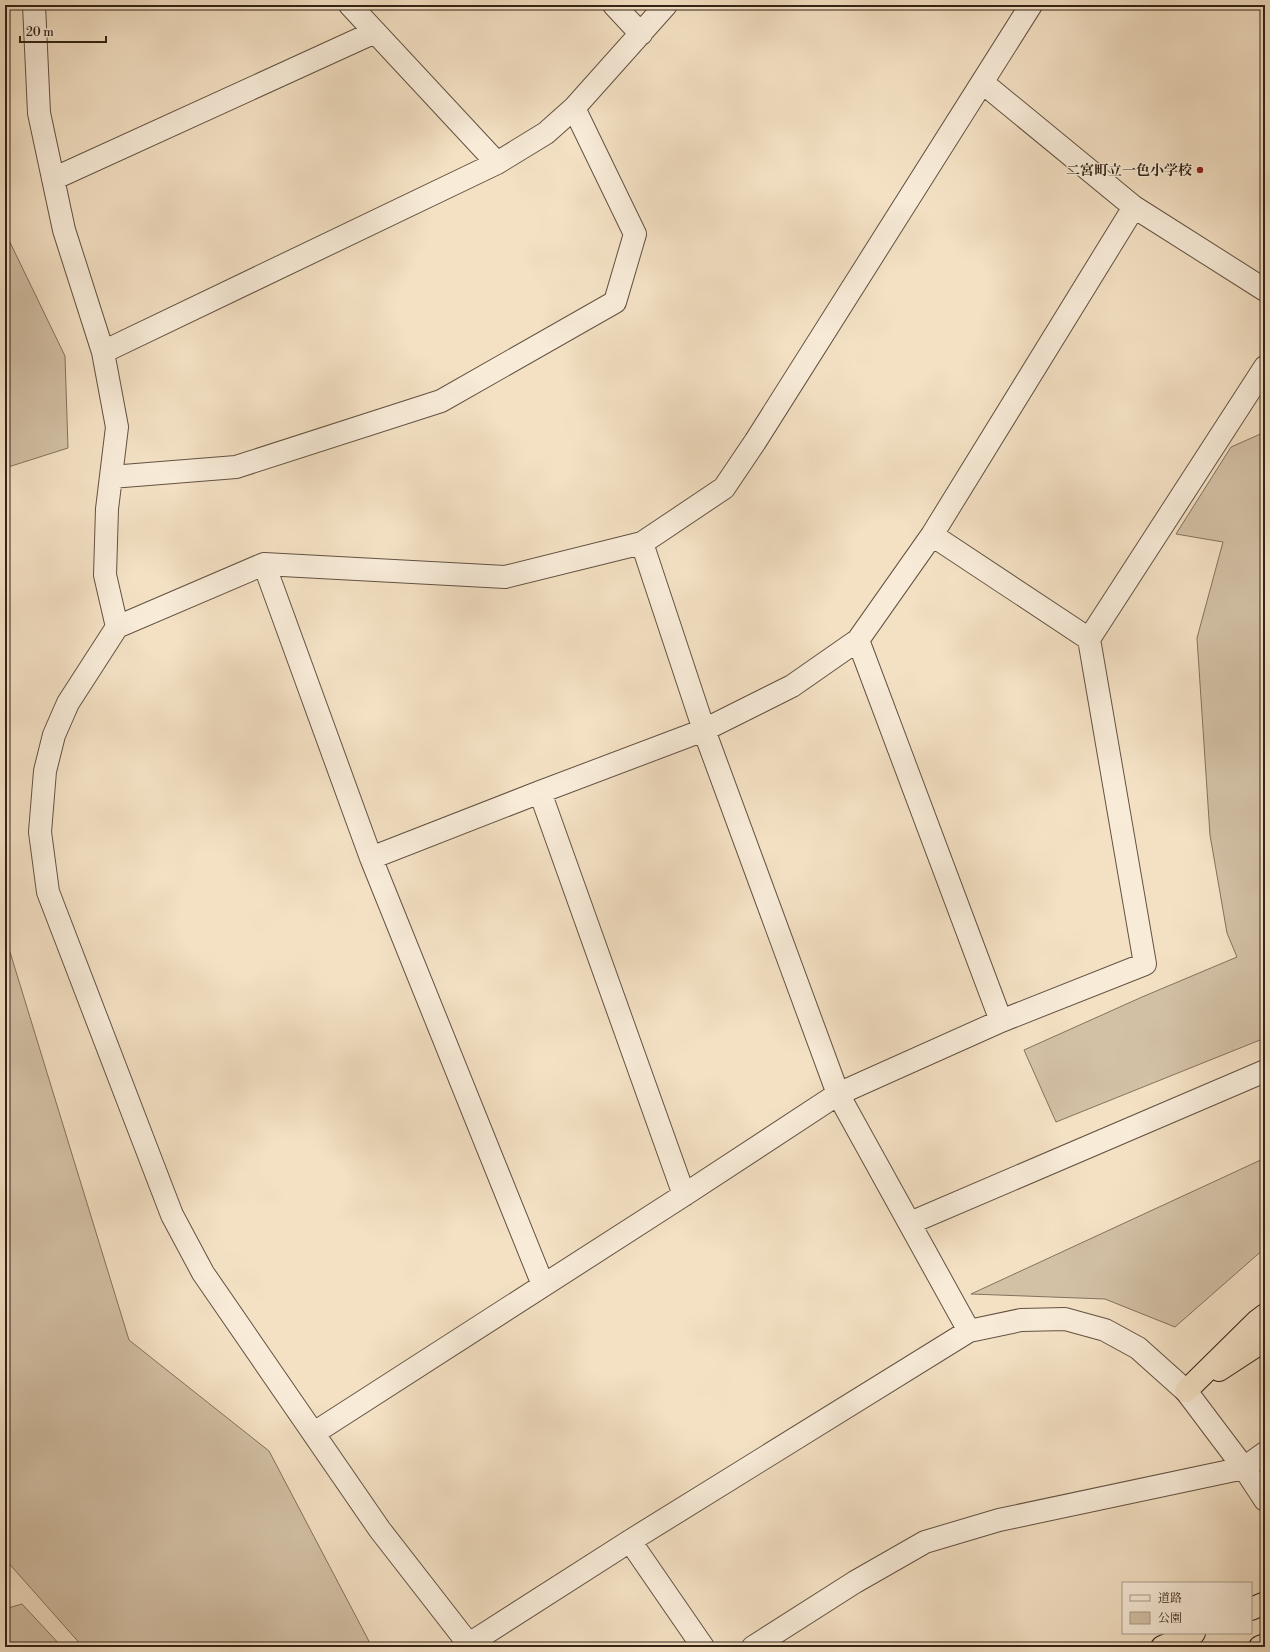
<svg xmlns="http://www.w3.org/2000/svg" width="1270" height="1652" viewBox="0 0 1270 1652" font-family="'Libre Bodoni','Noto Serif JP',serif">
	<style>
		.green { fill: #d3c1a6; stroke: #83725e }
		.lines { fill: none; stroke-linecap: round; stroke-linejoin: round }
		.minor-casing { stroke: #635242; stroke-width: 24 }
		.highway-casing { stroke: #332316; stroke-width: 24 }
		.minor { stroke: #f8ecd9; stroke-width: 22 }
		.highway { stroke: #f4e1c4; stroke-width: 22 }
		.poi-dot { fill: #8f2418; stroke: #f8ecd9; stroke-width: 1.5 }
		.labels { text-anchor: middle; stroke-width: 3; stroke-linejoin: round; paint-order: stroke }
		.poi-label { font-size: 14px; font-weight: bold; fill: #332316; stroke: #f8ecd9; text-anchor: end }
	</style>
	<rect width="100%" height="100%" fill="#f4e1c4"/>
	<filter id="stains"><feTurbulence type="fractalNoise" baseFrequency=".005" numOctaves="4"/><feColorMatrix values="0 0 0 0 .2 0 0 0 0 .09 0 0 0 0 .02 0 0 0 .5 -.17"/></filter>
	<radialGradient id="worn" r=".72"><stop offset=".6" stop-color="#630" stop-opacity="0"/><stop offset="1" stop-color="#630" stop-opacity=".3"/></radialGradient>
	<path class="green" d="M5 232 65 356 68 448 5 468Z
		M1265 432V1038L1056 1122 1024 1050 1142 997 1237 957 1227 933 1210 835 1197 638 1223 542 1176 534 1231 447Z
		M5 939H6L129 1340 269 1451 372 1647H83L5 1559Z
		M1265 1158V1248L1175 1327 1105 1299 971 1294Z
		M22 1604 62 1647H5V1609Z"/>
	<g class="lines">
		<g class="minor-casing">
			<path id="minor" d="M34 5 39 113 64 230 103 352 117 427 107 509 105 575 117 627
				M350 5 497 163
				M614 5 641 34
				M983 83 1134 207 1265 290
				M53 179 375 32
				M103 352 497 163 546 133 574 108 666 5
				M111 477 236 467 441 401 615 302 635 234 574 108
				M932 535 1089 639
				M642 543 704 730 838 1094 969 1331
				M264 564 371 858 543 1285
				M858 640 1001 1021
				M540 792 684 1195
				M371 858 540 792 704 730 792 686 858 640 932 535 1134 207
				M910 1223 1265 1071
				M314 1433 684 1195 838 1094 1001 1021 1145 964 1089 639 1265 367
				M630 1541 703 1647
				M469 1644 630 1541 969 1331 1021 1320 1065 1319 1105 1330 1138 1348 1186 1391 1244 1468 1265 1500
				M471 1647 380 1530 203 1273 172 1215 48 892 40 832 45 771 54 735 68 703 117 627 264 564 505 577 642 543 724 488 755 442 1031 5
				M753 1647 855 1582 925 1542 999 1520 1244 1468 1265 1453"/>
		</g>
		<g class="highway-casing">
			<path id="highway" d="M1219 1370 1265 1340
				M1186 1391 1257 1321 1265 1315
				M1251 1609 1265 1603
				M1162 1647 1194 1633
				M1260 1647 1265 1645"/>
		</g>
		<use href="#minor" class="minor"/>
		<use href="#highway" class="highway"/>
	</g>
	<circle class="poi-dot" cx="1200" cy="170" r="4"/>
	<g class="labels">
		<g class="poi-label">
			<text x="1192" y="175">二宮町立一色小学校</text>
		</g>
	</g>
	<rect width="1270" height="1652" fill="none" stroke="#f4e1c4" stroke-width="20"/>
	<rect x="6" y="6" width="1258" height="1640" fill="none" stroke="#332316" stroke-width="2"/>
	<rect x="10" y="10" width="1250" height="1632" fill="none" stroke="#332316"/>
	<rect x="1122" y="1582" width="130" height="52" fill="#f8ecd9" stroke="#a99c8b"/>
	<rect x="1130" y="1595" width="20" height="6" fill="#f8ecd9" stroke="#a99c8b"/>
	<text x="1158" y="1602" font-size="12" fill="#332316">道路</text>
	<rect x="1130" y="1612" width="20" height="12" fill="#d3c1a6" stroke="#a99c8b"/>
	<text x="1158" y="1622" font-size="12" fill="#332316">公園</text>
	<path d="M20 36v6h86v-6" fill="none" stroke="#332316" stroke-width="2"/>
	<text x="26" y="36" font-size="12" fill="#332316" stroke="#f8ecd9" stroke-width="3" paint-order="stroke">20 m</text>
	<rect width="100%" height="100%" filter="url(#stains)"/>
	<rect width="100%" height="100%" fill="url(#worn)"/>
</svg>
